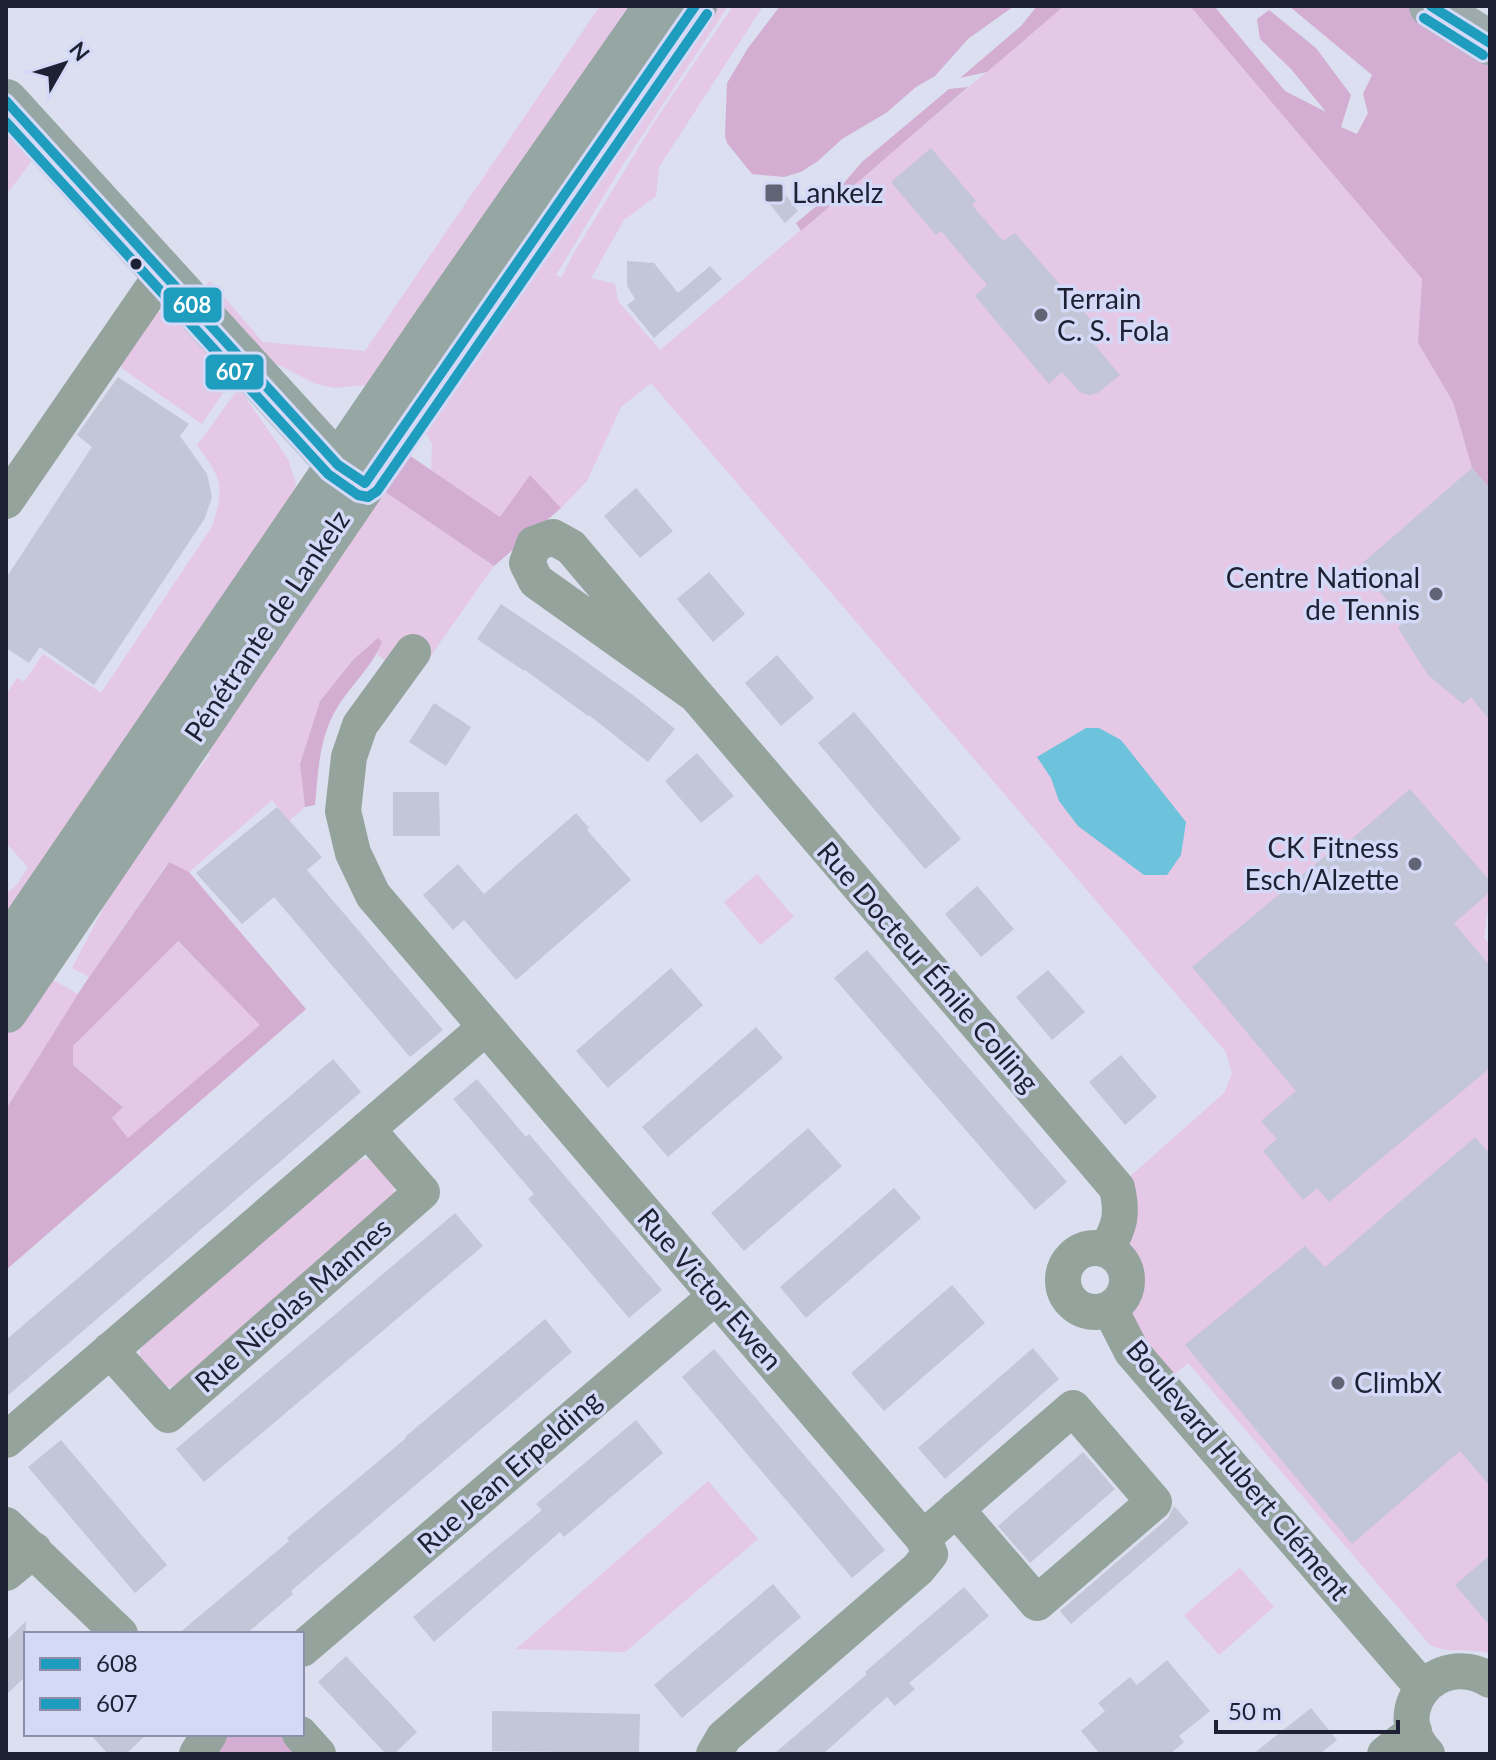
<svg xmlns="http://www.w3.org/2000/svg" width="1496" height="1760" viewBox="0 0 1496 1760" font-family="Lato,sans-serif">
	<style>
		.green { fill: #e5c7e6 }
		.forest { fill: #d3aed2; fill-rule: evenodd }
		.water { fill: #6dc3db }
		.building { fill: #c2c6d7 }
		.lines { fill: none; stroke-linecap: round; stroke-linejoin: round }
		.minor { stroke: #94a49d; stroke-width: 36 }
		.major { stroke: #95a6a3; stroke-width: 44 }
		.highway { stroke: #9dabac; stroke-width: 44 }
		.bus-1-casing { stroke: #d3d9f7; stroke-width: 16 }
		.bus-2-casing { stroke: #d3d9f7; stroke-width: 16 }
		.bus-1 { stroke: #1f9dbe; stroke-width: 10 }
		.bus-2 { stroke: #1f9dbe; stroke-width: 10 }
		.poi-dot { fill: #606475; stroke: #d3d9f7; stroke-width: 3 }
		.bus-dot { fill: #1e2133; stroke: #d3d9f7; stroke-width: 3 }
		.labels { text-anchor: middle; stroke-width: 7; stroke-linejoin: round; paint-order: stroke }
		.poi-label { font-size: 28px; fill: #1e2133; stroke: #d3d9f7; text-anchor: start }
		.street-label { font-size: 28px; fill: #1e2133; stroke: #d3d9f7 }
		.line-badge { stroke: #d3d9f7; stroke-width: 3 }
		.badge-label { font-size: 22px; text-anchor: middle; font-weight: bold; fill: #fff }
	</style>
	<rect width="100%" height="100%" fill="#dbdfef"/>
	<path class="green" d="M600 6H642L374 393 366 385 335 388 316 384 271 361 201 289 210 281 263 342 365 351Z
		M710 6H728L622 166 556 275 561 278 574 253 655 121 733 6H763L659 167 656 196 624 220 591 278 615 284 618 301 660 350 1064 6H1190L1422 279 1418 343 1453 402 1472 468 1490 489V911L1487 913 1484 938 1490 945 1489 1653C1469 1648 1448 1654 1430 1645L1188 1363 1162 1385 1119 1303C1130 1286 1129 1270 1116 1255L1117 1188 1224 1093 1232 1073 1226 1052 651 383 621 407 587 481 561 508 530 475 500 518 431 470 432 443 421 427Z
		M6 129 33 159 6 195Z
		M152 311 162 312 169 317 173 313 232 379 202 424 123 369 118 360Z
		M239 388 288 459 296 484 291 504 6 920V894L17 885 28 867 6 843V694L17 678 24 682 43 654 101 693 212 527C225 486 222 479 197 445Z
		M378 487 494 566 427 661 399 671 377 654 382 642 353 660 320 701 300 764 305 807 289 821 272 800 189 872 168 862 89 977 72 968 124 869 172 802 210 755 208 751Z
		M757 874 794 917 760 945 724 902Z
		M177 941 261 1025 128 1138 112 1118 123 1106 72 1064 73 1046Z
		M44 975 78 994 6 1109V1034Z
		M363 1159 377 1160 395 1182 393 1196 184 1380 172 1387 157 1386 139 1365 140 1350 149 1339 350 1165Z
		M708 1481 758 1539 625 1652 516 1649Z
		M1240 1568 1274 1607 1219 1655 1184 1615Z"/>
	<path class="forest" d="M780 6H1014L968 39 935 76 916 87 886 113 842 139 818 161 801 172 784 177 752 174 727 143 725 136 727 83 748 48Z
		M1037 6H1064L987 72 960 78 1021 26Z
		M1190 6H1214L1285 91 1326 112 1291 69 1260 39 1257 19 1269 10 1316 48 1351 95 1341 127 1357 134 1368 113 1363 94 1372 75 1289 6H1431L1490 43V489L1472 468 1453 402 1418 343 1422 279Z
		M968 87 801 231 796 223 843 184 862 162 949 89Z
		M403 451 500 517 530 475 561 508 494 566 378 487Z
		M378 638 382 642C372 667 351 685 337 708 319 737 318 773 315 805L305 807 300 764 320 701 353 660Z
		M169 862 189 872 306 1009 6 1270V1109L83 986ZM178 941 260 1025 128 1138 112 1118 123 1107 73 1065V1046Z
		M209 1734H300L318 1754H197Z"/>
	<path class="water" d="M1086 728H1099L1121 740 1186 822 1181 855 1167 875H1144L1078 826 1059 801 1051 778 1037 757Z"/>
	<path class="building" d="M931 148 976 201 972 205 1003 241 1015 233 1104 335 1094 344 1120 375 1098 393 1089 395 1080 392 1062 372 1049 384 975 296 987 285 941 231 936 235 891 182Z
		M778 185 798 211 785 223 764 197Z
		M627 261 654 263 678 293 710 266 722 279 654 338 627 305 635 299 627 286Z
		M118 377 189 424 180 436 207 474 212 497 205 518 94 685 40 647 29 663 6 648V578L92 447 77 435Z
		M1472 468 1490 489V721L1471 697 1463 704 1428 675 1398 628 1405 621 1358 567Z
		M636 488 673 531 640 558 604 516Z
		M709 572 745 614 713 642 677 599Z
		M501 604 567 648 637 698 675 729 648 762 589 715 588 716 525 670 524 671 477 639Z
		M777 655 814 698 781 726 745 683Z
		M434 703 471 727 446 766 409 742Z
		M854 712 961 839 925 869 818 743Z
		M697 753 734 796 701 823 665 781Z
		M1410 789 1490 881V892L1454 923 1490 966V1068L1329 1202 1317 1188 1303 1200 1263 1151 1277 1139 1261 1121 1296 1091 1192 967 1337 846 1340 849Z
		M393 792H439L440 836H393Z
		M277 807 322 857 307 870 443 1030 410 1057 274 897 242 924 196 873Z
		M576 813 589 828 587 830 631 880 516 980 464 920 453 930 423 895 458 864 484 894Z
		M977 886 1014 929 981 957 945 914Z
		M867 950 1067 1182 1035 1210 834 978Z
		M671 968 703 1005 608 1088 576 1051Z
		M1048 970 1085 1012 1052 1040 1016 997Z
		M756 1027 783 1058 668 1157 642 1127Z
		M1121 1055 1157 1097 1125 1125 1089 1082Z
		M333 1059 361 1092 6 1397V1340Z
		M477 1079 526 1137 529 1134 662 1290 629 1318 528 1199 534 1194 453 1099Z
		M808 1128 842 1166 744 1251 711 1213Z
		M1475 1137 1490 1154V1486L1460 1451 1352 1544 1185 1345 1305 1246 1325 1267Z
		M894 1188 921 1218 806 1318 780 1287Z
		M455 1213 483 1246 204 1482 176 1449Z
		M952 1285 985 1323 884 1411 851 1373Z
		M545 1319 572 1352 291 1591 293 1594 273 1611 246 1634H178L289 1541 287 1538 406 1438 405 1437Z
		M1033 1348 1059 1379 945 1479 918 1448Z
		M714 1349 885 1550 852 1578 682 1377Z
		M636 1420 663 1453 564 1537 560 1532 434 1642 413 1617 542 1510 536 1504Z
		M61 1440 167 1565 135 1593 28 1467Z
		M1083 1452 1115 1489 1030 1563 998 1526Z
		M1174 1506 1189 1523 1071 1624 1060 1611 1168 1518Z
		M1490 1555V1626L1455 1585Z
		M773 1584 801 1617 682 1718 654 1685Z
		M964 1587 989 1616 909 1683 915 1689 895 1706 887 1697 823 1754H774L867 1674 865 1672Z
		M26 1621V1676L6 1695V1641Z
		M346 1656 417 1732 394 1754H386L318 1682Z
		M1167 1660 1210 1711 1179 1736 1184 1742 1170 1754H1100L1081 1731 1105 1711 1098 1703 1130 1677 1137 1685Z
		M1311 1708 1337 1740 1320 1754H1253Z
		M492 1711 640 1714 639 1753 492 1751Z
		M90 1734H147L126 1754H108Z"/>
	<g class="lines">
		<path class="minor" d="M6 501 163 273
			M553 537 571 547 696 695 536 581 527 563 534 544Z
			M413 652 360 725 349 757 343 811 353 853 373 895 923 1538 930 1554 918 1569 724 1737 714 1754
			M696 695 1117 1188C1123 1215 1120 1226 1106 1250
			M1063 1280a32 32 0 1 1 64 0a32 32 0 1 1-64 0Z
			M1110 1309 1132 1352 1423 1688
			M110 1350 168 1415 422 1192 367 1129
			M6 1440 486 1027
			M6 1525 120 1634
			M923 1538 1073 1408 1154 1502 1037 1603 956 1509
			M6 1573 34 1550
			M302 1649 716 1296
			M300 1734 318 1754
			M197 1754 209 1734
			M1385 1754 1414 1731
			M1427 1754C1385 1712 1436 1648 1490 1680"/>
		<path class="major" d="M6 101 338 465 359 480
			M6 951 436 321 656 6
			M6 1011 403 427 695 6"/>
		<path class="highway" d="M1431 6 1490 43"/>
		<g class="bus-1-casing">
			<path id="bus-1" d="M1431 6 1490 43
				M6 101 338 465 365 483 695 6"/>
		</g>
		<g class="bus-2-casing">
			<path id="bus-2" d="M1424 18 1483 55
				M6 122 328 474 358 495 368 497 377 491 707 14"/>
		</g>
		<use href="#bus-1" class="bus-1"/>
		<use href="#bus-2" class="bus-2"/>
	</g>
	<g class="poi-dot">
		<rect x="764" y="183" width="20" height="20" rx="4"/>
		<circle cx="1041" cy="315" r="8"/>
		<circle cx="1436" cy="594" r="8"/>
		<circle cx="1415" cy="864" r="8"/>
		<circle cx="1338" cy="1383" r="8"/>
	</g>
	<circle class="bus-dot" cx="136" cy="264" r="7"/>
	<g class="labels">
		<g class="poi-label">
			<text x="792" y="203">Lankelz</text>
			<text x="1057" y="309">Terrain<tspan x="1057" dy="32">C. S. Fola</tspan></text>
			<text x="1420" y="588" text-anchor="end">Centre National<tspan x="1420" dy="32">de Tennis</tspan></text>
			<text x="1399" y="858" text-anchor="end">CK Fitness<tspan x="1399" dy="32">Esch/Alzette</tspan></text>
			<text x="1354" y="1393">ClimbX</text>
		</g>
		<g class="street-label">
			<text transform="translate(267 626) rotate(-56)" y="10">Pénétrante de Lankelz</text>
			<text transform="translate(928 967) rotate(49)" y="10">Rue Docteur Émile Colling</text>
			<text transform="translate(710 1289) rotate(49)" y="10">Rue Victor Ewen</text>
			<text transform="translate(293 1305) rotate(-41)" y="10">Rue Nicolas Mannes</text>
			<text transform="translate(1238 1470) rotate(50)" y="10">Boulevard Hubert Clément</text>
			<text transform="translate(509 1472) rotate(-41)" y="10">Rue Jean Erpelding</text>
		</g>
	</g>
	<g class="line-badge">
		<rect x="162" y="286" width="61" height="38" rx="8" fill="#1f9dbe"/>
		<rect x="204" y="353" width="61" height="38" rx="8" fill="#1f9dbe"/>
	</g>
	<g class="badge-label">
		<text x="192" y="313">608</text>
		<text x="235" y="380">607</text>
	</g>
	<rect width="1496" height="1760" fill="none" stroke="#1e2133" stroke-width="16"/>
	<rect x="24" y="1632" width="280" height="104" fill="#d3d9f7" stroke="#8b8fa9" stroke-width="2"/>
	<rect x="40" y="1658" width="40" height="12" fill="#1f9dbe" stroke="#8b8fa9" stroke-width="2"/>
	<text x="96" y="1672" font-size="24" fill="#1e2133">608</text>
	<rect x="40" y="1698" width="40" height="12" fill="#1f9dbe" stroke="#8b8fa9" stroke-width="2"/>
	<text x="96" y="1712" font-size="24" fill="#1e2133">607</text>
	<g transform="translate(64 64) rotate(51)" stroke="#d3d9f7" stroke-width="6" paint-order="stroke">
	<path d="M0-6L14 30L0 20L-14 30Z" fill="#1e2133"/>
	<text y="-12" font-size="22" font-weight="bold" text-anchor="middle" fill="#1e2133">N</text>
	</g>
	<path d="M1216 1720v12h182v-12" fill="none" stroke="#1e2133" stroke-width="4"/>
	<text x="1228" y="1720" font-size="24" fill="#1e2133" stroke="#d3d9f7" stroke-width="6" paint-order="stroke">50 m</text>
</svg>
